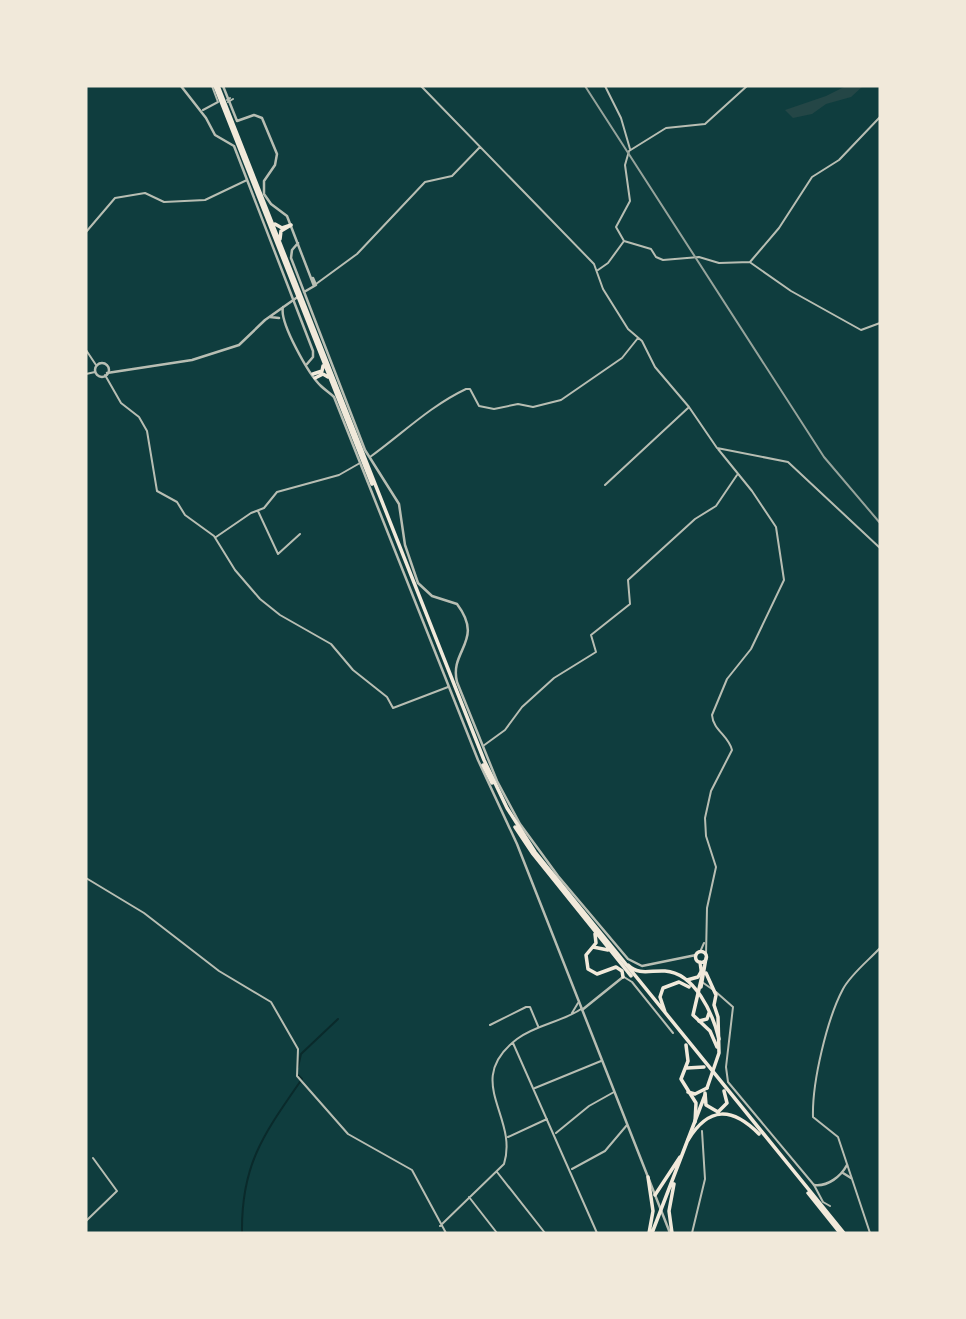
<svg xmlns="http://www.w3.org/2000/svg" width="966" height="1319" viewBox="0 0 966 1319" font-family="'Fira Sans Condensed',sans-serif">
	<style>
		.green { fill: #244646 }
		.lines { fill: none; stroke-linecap: round; stroke-linejoin: round }
		.stream { stroke: #0a2a2b; stroke-width: 2 }
		.minor { stroke: #b8beb3; stroke-width: 2 }
		.tertiary { stroke: #b8beb3; stroke-width: 2.5 }
		.primary { stroke: #f1e9da; stroke-width: 3.5 }
		.trunk { stroke: #f1e9da; stroke-width: 3.5 }
		.rail { stroke: #97a49c; stroke-width: 2 }
	</style>
	<rect width="100%" height="100%" fill="#0f3d3e"/>
	<path class="green" d="M846 86H863L851 97 826 104 812 114 793 118 785 110 826 96Z"/>
	<g class="lines">
		<path class="stream" d="M298 1067 301 1054 338 1019
			M242 1233C241 1164 264 1134 302 1079L298 1075"/>
		<path class="minor" d="M421 86 594 264 603 289 628 329 642 341 655 367 689 407 717 448 788 462 880 548
			M605 86 621 118 630 149
			M227 100 230 98
			M228 102 233 99
			M203 110 218 102 212 86
			M86 232 115 198 145 193 164 202 205 200 247 180
			M624 241 651 249 656 257 663 260 699 257 719 263 750 262 779 228 812 177 839 160 880 117
			M751 263 791 291 861 330 880 323
			M598 270 608 263 624 241 616 227 630 201 625 165 629 151 666 128 705 124 747 86
			M316 284 357 254 425 182 452 176 480 147
			M86 350 96 365
			M86 374 95 372
			M105 375 121 403 139 417 147 431 157 491 177 502 185 515 214 536 235 570 260 599 280 615 331 644 353 670 387 697 393 708 448 687
			M370 457C402 434 430 406 466 389H470L479 406 494 409 518 404 533 407 561 400 622 358 638 338
			M605 485 688 408
			M258 511 278 554 300 534
			M216 537 251 513 264 508 277 492 339 475 360 463
			M483 746 505 730 522 707 554 678 596 652 591 635 630 604 628 580 695 519 716 506 737 475
			M86 878 144 913 219 971 271 1002 298 1049 297 1076 348 1134 412 1170 446 1233
			M700 952 704 943
			M706 955 707 908 716 867 706 836 705 818 711 791 732 750C729 736 713 730 712 715L727 679 751 649 784 580 776 527 752 491 718 449
			M624 977 632 982 673 1033
			M702 982 712 989
			M716 992 733 1007 726 1067 728 1082 814 1185 823 1202 830 1206
			M572 1013 578 1003
			M490 1025 526 1007H530L538 1026
			M513 1043 597 1233
			M535 1088 601 1061
			M556 1133 589 1106 614 1092
			M508 1137 547 1119
			M572 1169 605 1151 627 1125
			M497 1172 545 1233
			M469 1197 497 1233
			M86 1221 117 1191 93 1158
			M440 1226 504 1164C519 1116 462 1081 517 1039 535 1025 562 1022 581 1009
			M692 1233 705 1179 702 1131
			M870 1233 838 1137 813 1117C812 1082 827 1019 843 989 851 974 869 960 880 948"/>
		<path class="tertiary" d="M181 86 206 118 215 135 234 146 313 351V357L307 364
			M223 86 237 121 254 115 262 118 277 154 275 165 264 181V194L271 204 287 216 314 286
			M298 243 292 250 291 258 365 450 399 504 405 545 418 583 432 596 457 604C485 641 449 650 457 682L497 781 520 824 558 876 628 959 642 966 696 955
			M304 292 316 285 313 278
			M283 307C279 322 309 375 321 386 325 390 330 393 334 397L478 760 517 844 670 1233
			M270 317 279 318
			M95 370a7 7 0 1 1 14 0a7 7 0 1 1-14 0Z
			M107 373 192 360 239 345 265 320 299 296
			M582 1010 623 977
			M843 1173 851 1178
			M814 1185C828 1187 841 1176 847 1165"/>
		<path class="primary" d="M695.5 957a5.5 5.5 0 1 1 11 0a5.5 5.5 0 1 1-11 0Z
			M700 962 702 976 693 1015 710 1031 717 1047
			M706 973 716 995 714 1005 718 1017 719 1053 707 1088
			M701 987 706 958
			M648 1177 653 1211 649 1233
			M655 1195 680 1157
			M652 1233 705 1095
			M672 1233 669 1211 674 1184"/>
		<path class="trunk" d="M215 86 372 484
			M218 86 484 760 507 808 535 852 844 1233
			M275 224 282 228 291 225
			M280 239 281 231 291 225
			M313 374 322 371 323 366
			M315 378 323 374 328 377
			M483 765 492 783
			M515 827 533 854 631 976
			M595 934 596 943 586 955 588 969 597 974 616 967 622 971 623 977
			M593 947 608 950
			M628 965C639 976 651 970 665 971 695 973 713 1014 719 1039
			M687 980 698 977 702 970
			M665 1012 660 997 663 988 679 982 689 987
			M699 1021 707 1019 709 1013
			M686 1045 688 1061 681 1079 696 1103 695 1122
			M687 1068 704 1067
			M688 1092 695 1094 707 1088
			M705 1093 706 1105 718 1112 727 1103 724 1091
			M688 1140C709 1106 732 1107 759 1134
			M808 1193 840 1233"/>
		<path class="rail" d="M585 86 824 457 880 523"/>
	</g>
	<rect width="966" height="1319" fill="none" stroke="#f1e9da" stroke-width="175"/>
</svg>
